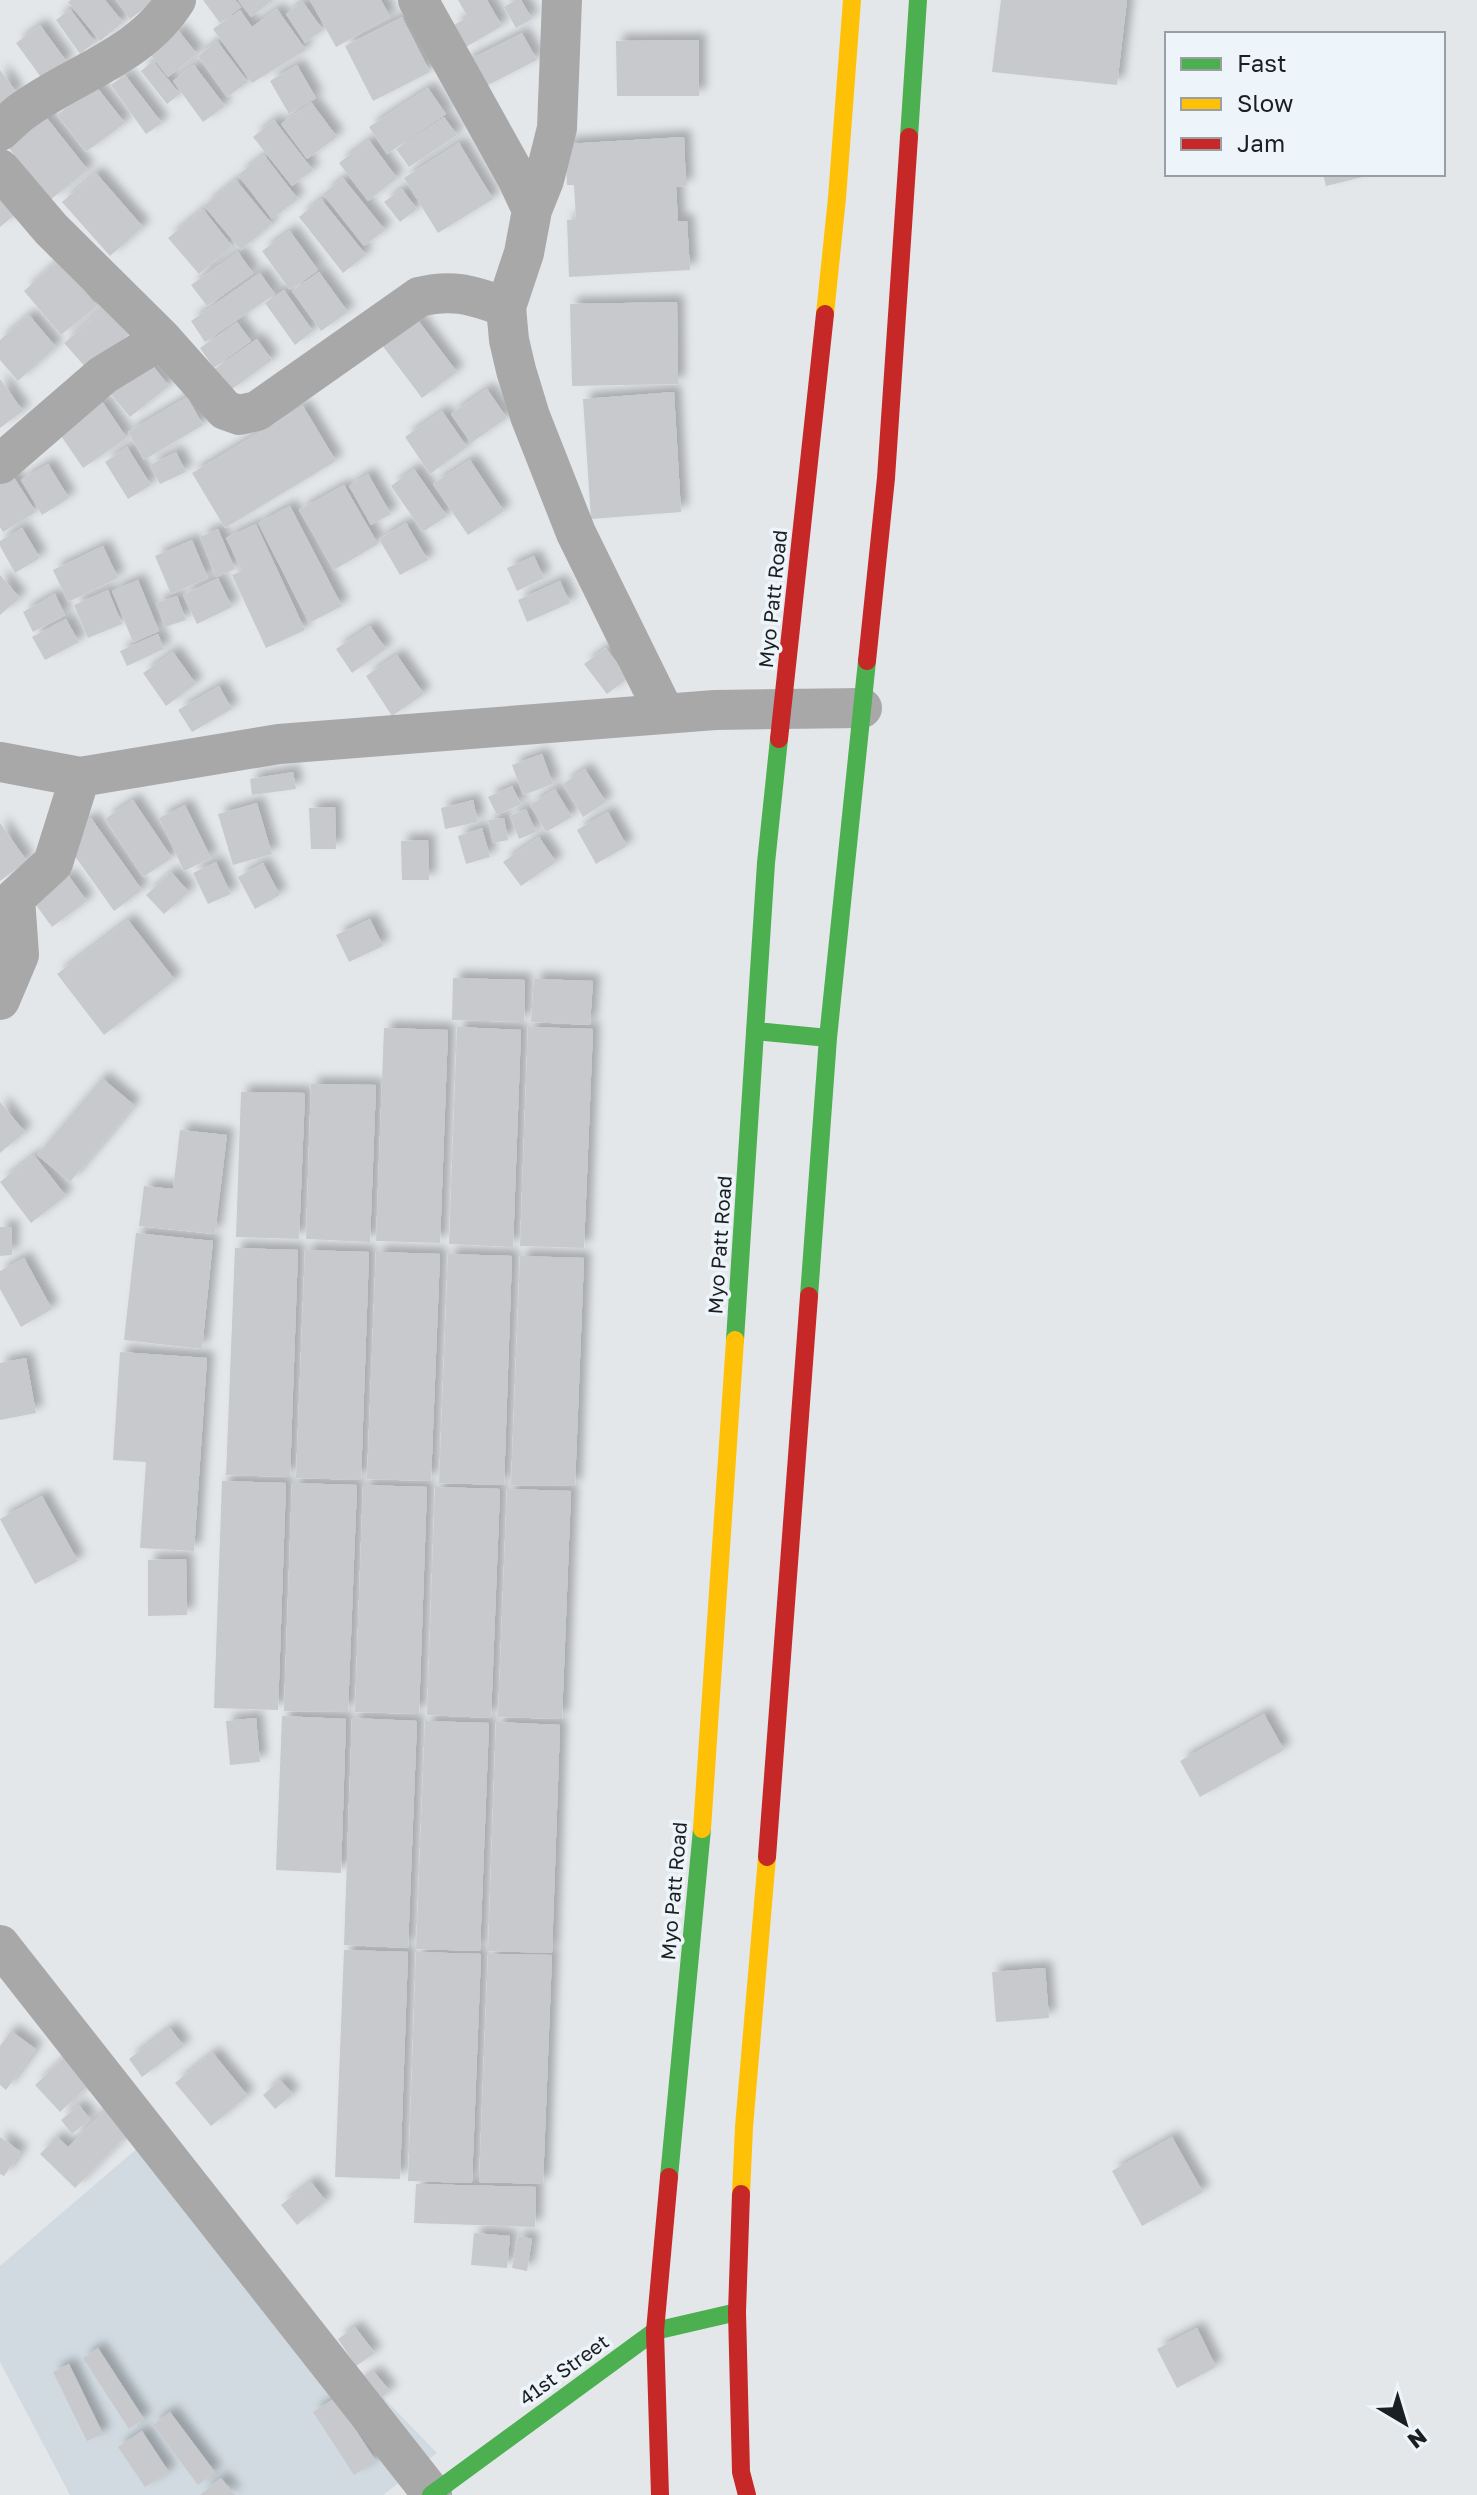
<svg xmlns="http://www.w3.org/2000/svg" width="1477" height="2495" viewBox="0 0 1477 2495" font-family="'Golos Text',sans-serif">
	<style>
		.built { fill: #d1dae1 }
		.building { fill: #c8c9cc; filter: url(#shadow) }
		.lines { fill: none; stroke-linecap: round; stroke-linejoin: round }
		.street { stroke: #a8a8a9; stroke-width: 40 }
		.fast { stroke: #4caf50; stroke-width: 18 }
		.slow { stroke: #ffc107; stroke-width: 18 }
		.jam { stroke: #c62828; stroke-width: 18 }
		.labels { text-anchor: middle; stroke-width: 7; stroke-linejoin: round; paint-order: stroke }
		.street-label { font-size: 20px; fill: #1c1f21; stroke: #edf5fb }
	</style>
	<defs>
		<filter id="shadow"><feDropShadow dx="7" dy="-7" stdDeviation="4" flood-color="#0004"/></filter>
	</defs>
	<rect width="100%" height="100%" fill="#e4e7ea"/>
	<path class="built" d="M140 2146 437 2453 383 2495H70L0 2362V2266Z"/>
	<path class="building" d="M71 0H105L123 22 100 41 68 2Z
		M116 0H155L130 19Z
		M203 0H235L241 7 220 23Z
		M238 0H267L269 3 251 17Z
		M310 0H381L390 17 336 47Z
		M458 0H487L502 26 466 47 454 25 468 17Z
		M516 0H521L532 19 516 28 504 7Z
		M1001 0H1127L1117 85 992 72Z
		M303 2 323 30 305 43 286 14Z
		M70 9 95 42 80 54 56 20Z
		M277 9 306 50 252 83 213 29 240 10 252 27Z
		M402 17 430 72 373 101 345 46Z
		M40 25 67 62 43 80 16 43Z
		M178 30 197 54 168 77 150 54Z
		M522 33 537 60 478 90 464 62Z
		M699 40V96H617L616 41Z
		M217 41 248 82 227 97 198 56Z
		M153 61 180 94 167 104 141 71Z
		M194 65 225 106 203 122 173 81Z
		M297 65 316 98 289 114 270 81Z
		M0 70 17 93 0 106Z
		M125 75 162 123 146 134 111 85Z
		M95 85 125 123 86 152 57 115Z
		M428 88 446 114 387 154 369 127Z
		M311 102 337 137 307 159 281 124Z
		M42 112 88 170 50 200 4 142Z
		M444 117 457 135 409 167 396 149Z
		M274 120 313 170 292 186 253 137Z
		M684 137 686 186 676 187 678 221H687L690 270 569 277 567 220H576L574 185H567L565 144Z
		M369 140 397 178 368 201 339 163Z
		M459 143 493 199 438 233 404 178Z
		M264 155 298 199 272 219 238 175Z
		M96 173 143 227 110 256 62 202Z
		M1323 174H1371V175L1326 186Z
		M343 178 385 230 364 246 323 194Z
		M236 180 272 224 241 250 204 206Z
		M0 184 22 209 0 227Z
		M402 189 417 209 400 222 384 202Z
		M321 199 366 255 343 273 299 217Z
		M203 209 232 246 199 274 168 238Z
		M290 231 318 270 290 290 262 251Z
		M238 252 253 273 207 306 191 285Z
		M59 260 97 306 61 335 24 291Z
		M319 272 348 312 321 331 292 291Z
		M260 273 275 294 205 342 191 321Z
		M284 290 313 331 295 345 265 303Z
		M114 300 138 326 88 370 64 343Z
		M677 302 678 384 572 386 570 304Z
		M29 315 56 347 18 381 0 360V340Z
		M417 319 457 372 422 398 382 345Z
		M237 322 251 341 214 368 200 348Z
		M257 339 272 360 228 392 213 370Z
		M145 356 169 386 130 417 106 388Z
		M0 379 23 411 0 428Z
		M487 389 507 418 471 443 451 414Z
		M674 392 681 512 591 519 583 399Z
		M187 397 203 425 144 460 128 432Z
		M101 400 127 438 83 468 57 430Z
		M303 406 336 461 225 528 192 473Z
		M442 411 467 447 430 474 405 437Z
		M127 447 151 485 128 499 105 462Z
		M176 452 186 472 160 484 150 465Z
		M470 460 504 511 468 535 433 484Z
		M48 464 69 498 42 515 21 480Z
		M414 469 447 516 423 532 391 486Z
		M11 473 36 512 3 532 0 527V480Z
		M368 474 391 514 371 525 349 486Z
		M344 485 378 544 334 570 299 510Z
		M290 506 342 606 309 623 258 523Z
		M406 523 428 560 400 575 379 539Z
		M256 524 305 630 266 648 232 575 242 571 226 538Z
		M22 528 40 558 15 573 0 546V541Z
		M218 529 235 569 216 577 200 537Z
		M192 540 208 578 171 594 155 556Z
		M103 546 118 578 68 602 53 570Z
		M534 556 544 578 517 591 507 568Z
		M0 575 20 598 0 615Z
		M218 578 232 607 197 624 183 595Z
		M138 580 159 631 133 642 112 591Z
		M560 581 570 603 527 622 518 600Z
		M108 590 122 624 88 638 74 605Z
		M55 594 65 615 33 632 23 612Z
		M177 596 186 620 165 627 156 603Z
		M66 619 79 642 45 660 32 637Z
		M370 626 386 649 352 673 336 649Z
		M158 634 164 649 127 666 120 651Z
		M606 648 628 678 607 694 584 664Z
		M173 652 196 684 166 706 143 673Z
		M397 655 424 694 392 716 366 676Z
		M219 686 232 709 192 732 178 710Z
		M542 754 553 784 523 795 512 765Z
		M585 769 606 802 583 817 563 784Z
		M293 772 296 789 252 795 250 779Z
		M512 786 521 804 497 815 488 797Z
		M555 789 572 817 546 832 530 805Z
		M133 800 172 858 143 877 105 819Z
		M473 800 478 822 445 829 441 808Z
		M257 803 272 854 233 865 218 814Z
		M185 805 211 858 184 871 159 818Z
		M335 807 336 849H311L309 808Z
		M526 809 536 832 519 839 510 816Z
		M608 812 627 846 596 864 577 830Z
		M91 818 142 890 114 911 62 838Z
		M504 818 508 840 493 843 488 820Z
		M0 823 27 861 0 881Z
		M482 828 490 857 466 864 458 836Z
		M539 837 556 862 521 886 503 862Z
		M428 840 429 880H402L401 841Z
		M216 862 231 894 208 904 193 873Z
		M263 863 280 895 255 909 238 877Z
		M171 872 189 892 164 914 146 895Z
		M68 875 87 901 52 927 33 901Z
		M370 919 383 946 349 962 336 935Z
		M128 920 175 980 104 1035 57 974Z
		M453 978 525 980 524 1022 452 1020Z
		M534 979 593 981 590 1025 531 1022Z
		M457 1027 521 1030 513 1247 449 1244Z
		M528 1027 593 1029 584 1248 520 1246Z
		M384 1028 448 1030 440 1243 376 1241Z
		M102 1078 134 1105 70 1182 37 1155Z
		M311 1084 376 1085 370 1242 306 1239Z
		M241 1092 305 1093 299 1239 236 1237Z
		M0 1102 25 1132 0 1153Z
		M180 1130 227 1135 215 1234 139 1226 144 1186 173 1189Z
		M34 1155 66 1196 31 1223 0 1182Z
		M0 1227H12V1255L0 1256Z
		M136 1233 213 1241 202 1349 124 1340Z
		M235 1248 298 1250 290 1477 226 1475Z
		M305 1250 369 1252 361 1480 296 1478Z
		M376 1252 440 1254 431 1481 367 1479Z
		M448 1254 512 1256 504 1485 439 1483Z
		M520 1256 584 1258 575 1486 511 1485Z
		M24 1258 52 1309 21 1327 0 1289V1271Z
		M120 1352 207 1358 194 1551 140 1548 146 1462 113 1460Z
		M26 1358 36 1413 0 1420V1363Z
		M222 1481 286 1483 278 1710 214 1708Z
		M292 1483 357 1485 348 1712 284 1711Z
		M363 1485 427 1487 419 1714 355 1712Z
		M435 1487 500 1489 491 1718 427 1715Z
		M507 1489 571 1491 562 1719 498 1717Z
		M42 1496 78 1561 35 1584 0 1519Z
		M186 1559 187 1615 148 1616V1560Z
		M1264 1714 1284 1750 1200 1797 1180 1761Z
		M282 1716 346 1719 341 1873 276 1870Z
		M256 1718 260 1762 230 1765 226 1721Z
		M352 1718 417 1721 408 1948 344 1945Z
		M425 1721 489 1723 480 1951 416 1949Z
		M496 1722 560 1725 552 1953 488 1951Z
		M344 1950 408 1952 400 2179 335 2177Z
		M416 1952 481 1954 472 2183 408 2181Z
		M488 1954 552 1955 543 2184 479 2182Z
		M1045 1968 1049 2018 996 2022 992 1972Z
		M170 2028 184 2046 142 2077 129 2059Z
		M11 2031 36 2049 6 2090 0 2085V2046Z
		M213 2053 248 2096 211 2126 175 2083Z
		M66 2056 91 2083 60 2112 35 2085Z
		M280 2080 293 2094 275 2109 263 2095Z
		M79 2105 90 2119 72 2134 61 2120Z
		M105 2110 128 2134 75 2188 40 2154 57 2137 68 2147Z
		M0 2137 21 2152 4 2176 0 2174Z
		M1172 2137 1203 2192 1142 2226 1112 2171Z
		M311 2182 326 2201 297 2225 281 2205Z
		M416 2184 536 2187 535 2227 414 2223Z
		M474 2233 510 2236 507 2268 471 2265Z
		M518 2236 532 2239 527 2271 512 2268Z
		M355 2327 375 2353 356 2366 338 2339Z
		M1197 2328 1216 2367 1177 2388 1157 2349Z
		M98 2348 144 2419 129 2429 83 2358Z
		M69 2364 103 2434 87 2441 53 2372Z
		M374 2372 390 2391 369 2407 354 2387Z
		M335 2398 376 2461 354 2475 313 2412Z
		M170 2412 215 2472 198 2485 153 2425Z
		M142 2431 169 2472 145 2487 118 2447Z
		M221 2478 235 2495H200Z"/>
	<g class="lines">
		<path class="street" d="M418 0 517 178 532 210 524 253 506 307 509 340 516 370 530 416 576 533 665 714
			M0 131C8 124 15 116 24 110 75 73 141 56 176 0
			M0 169 51 229 162 339 225 410 239 415 257 411 419 297C455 288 473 296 506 307
			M532 210 544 180 557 128 562 0
			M0 464 103 375 162 339
			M0 762 80 777 279 744 715 710 862 708
			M0 1000 19 955 15 898 53 863 80 777
			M0 1945 432 2494"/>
		<path class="fast" d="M909 137 918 0
			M756 1031 828 1038
			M809 1296 828 1038 867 661
			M735 1340 766 863 779 739
			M669 2177 702 1829
			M431 2495 655 2331 737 2312"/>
		<path class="slow" d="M825 314 837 198 852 0
			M702 1829 735 1340
			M741 2194 744 2127 767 1857"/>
		<path class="jam" d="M867 661 886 478 909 137
			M779 739 825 314
			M767 1857 809 1296
			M741 2194 737 2312 741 2472 747 2495
			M660 2495 655 2331 669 2177"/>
	</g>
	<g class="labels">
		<g class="street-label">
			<text transform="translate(773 599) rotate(-84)" y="7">Myo Patt Road</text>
			<text transform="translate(720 1245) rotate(-86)" y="7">Myo Patt Road</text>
			<text transform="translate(674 1891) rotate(-85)" y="7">Myo Patt Road</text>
			<text transform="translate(564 2370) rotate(-36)" y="7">41st Street</text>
		</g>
	</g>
	<rect x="1165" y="32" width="280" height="144" fill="#edf5fb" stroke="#999fa4" stroke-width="2"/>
	<rect x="1181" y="58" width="40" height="12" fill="#4caf50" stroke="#999fa4" stroke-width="2"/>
	<text x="1237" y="72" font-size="24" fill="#1c1f21">Fast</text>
	<rect x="1181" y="98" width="40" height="12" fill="#ffc107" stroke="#999fa4" stroke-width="2"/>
	<text x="1237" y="112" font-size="24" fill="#1c1f21">Slow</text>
	<rect x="1181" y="138" width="40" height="12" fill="#c62828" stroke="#999fa4" stroke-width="2"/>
	<text x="1237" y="152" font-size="24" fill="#1c1f21">Jam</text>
	<g transform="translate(1405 2423) rotate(142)" stroke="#edf5fb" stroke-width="6" paint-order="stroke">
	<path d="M0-6L14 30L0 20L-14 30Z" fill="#1c1f21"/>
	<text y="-12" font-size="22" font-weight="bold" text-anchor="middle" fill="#1c1f21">N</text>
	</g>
</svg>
